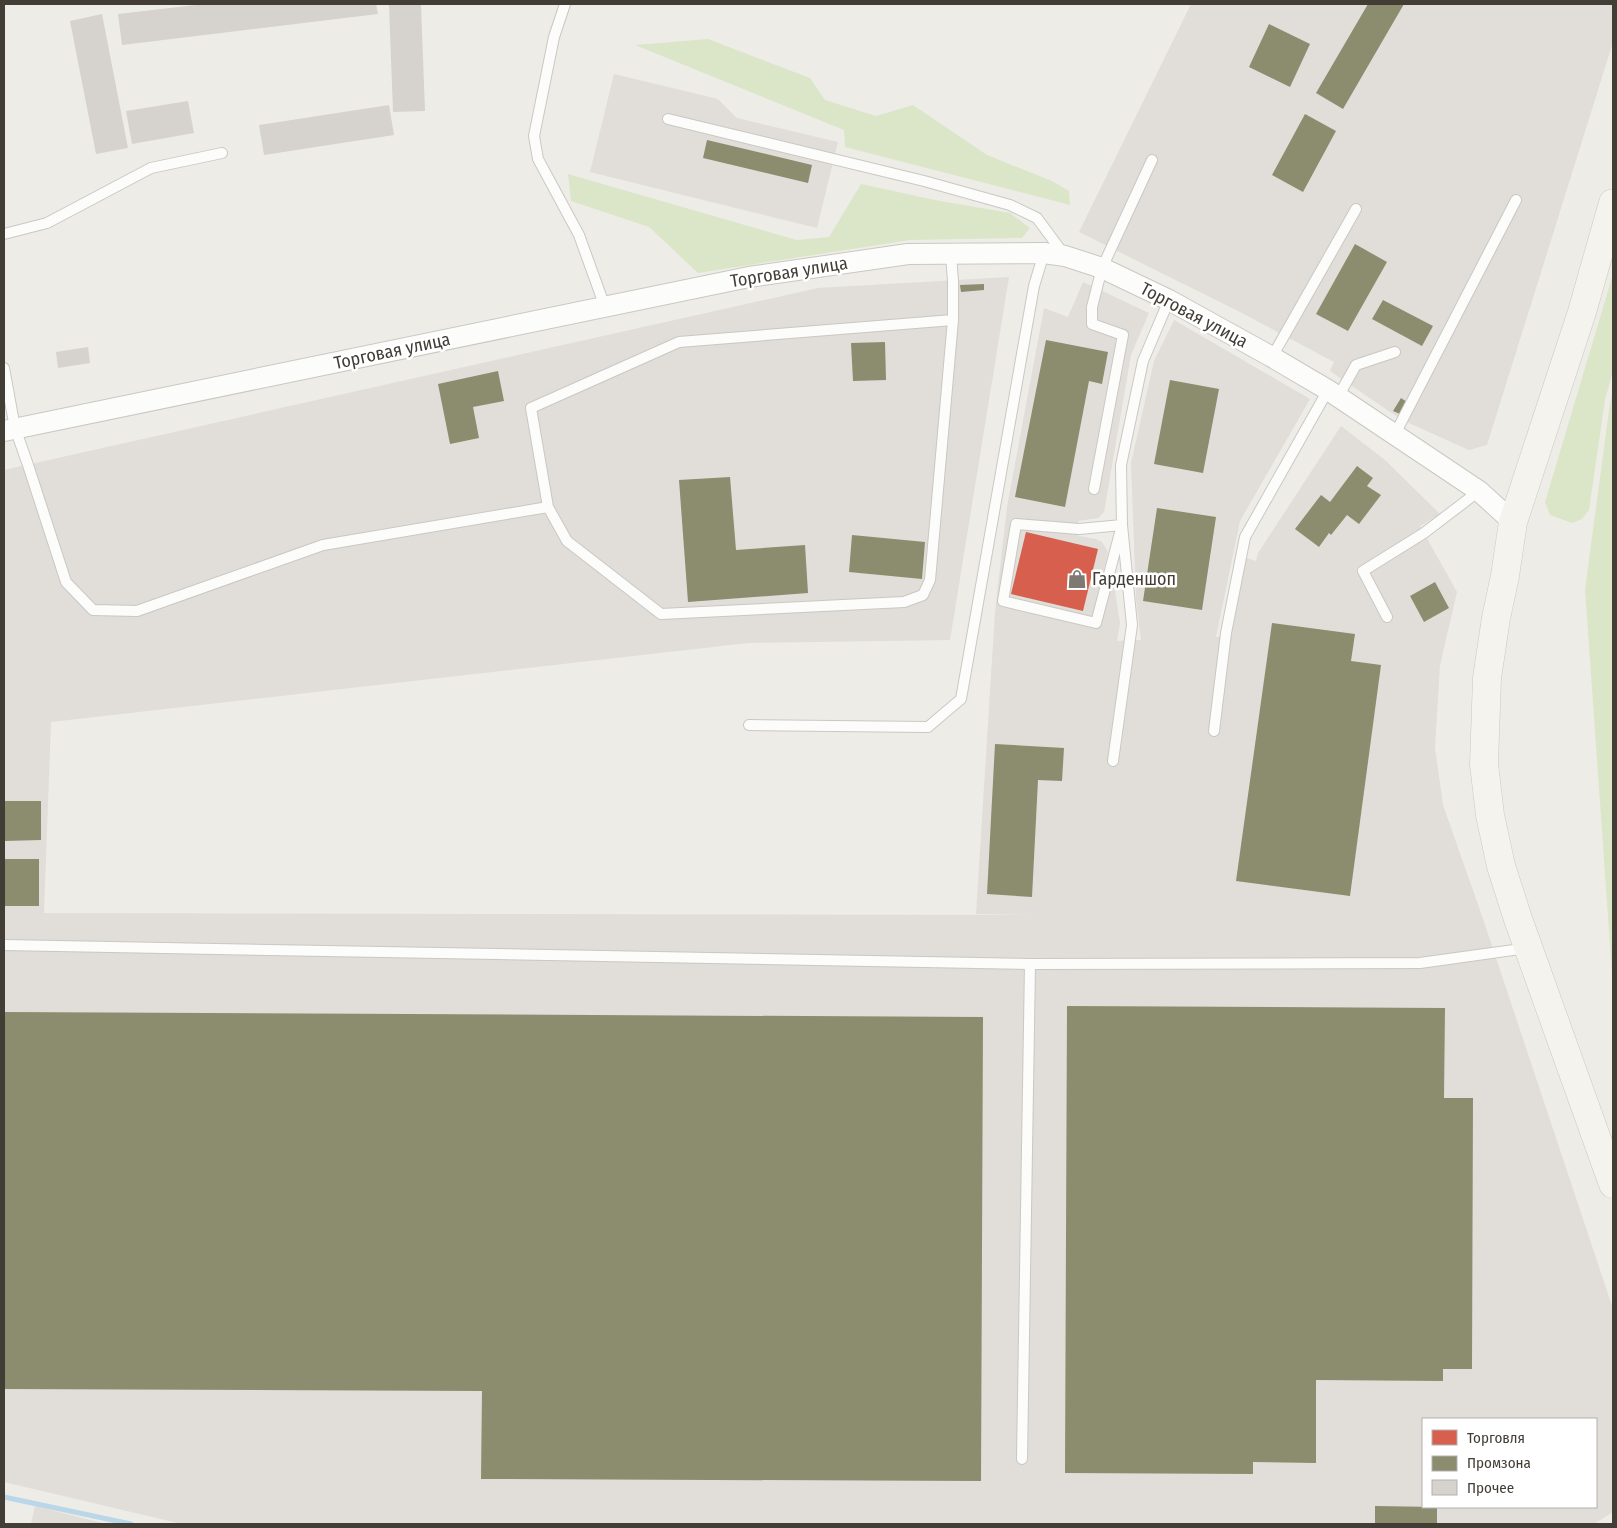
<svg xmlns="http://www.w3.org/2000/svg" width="1617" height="1528" viewBox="0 0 1617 1528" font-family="'Fira Sans Condensed',sans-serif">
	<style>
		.industrial { fill: #e1ddd8; fill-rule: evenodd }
		.green { fill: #dbe6c9 }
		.shops { fill: #d6604d }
		.industry { fill: #8c8c6e }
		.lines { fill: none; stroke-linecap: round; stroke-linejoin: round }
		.stream { stroke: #bad6e9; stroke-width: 5 }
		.building { fill: #d6d3ce }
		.lane-casing { stroke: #cac8c3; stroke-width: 12 }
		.street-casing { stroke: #cac8c3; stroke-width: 22 }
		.secondary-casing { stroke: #ccc9bf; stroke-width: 29 }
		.lane { stroke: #fcfcfb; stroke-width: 10 }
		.street { stroke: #fcfcfb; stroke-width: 20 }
		.secondary { stroke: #f5f3ee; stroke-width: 28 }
		.labels { text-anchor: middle; stroke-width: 5; stroke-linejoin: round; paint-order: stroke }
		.street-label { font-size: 18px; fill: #423d35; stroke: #fff }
		.poi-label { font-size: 18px; fill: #423d35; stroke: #fff; text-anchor: start }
	</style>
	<rect width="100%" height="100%" fill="#eeece7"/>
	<path class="industrial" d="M1191 4H1613V42L1487 445 1469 450 1402 420 1330 371 1334 362 1240 312 1079 232Z
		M614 74 718 99 737 118 838 142 817 228 590 172Z
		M1009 277 950 640 748 643 51 722 44 913 1035 915 976 914 995 612 1007 507 1044 308 1068 317 1083 282 1149 313 1131 355 1104 512 1098 518 1078 521 1079 536 1096 539 1102 542 1108 552 1097 597 1108 600 1113 578 1120 623 1117 641 1141 640 1136 599 1131 463 1154 361 1174 320 1310 399 1240 521 1216 637 1230 636 1246 558 1256 561 1258 553 1341 426 1385 460 1440 514 1420 526 1457 592 1440 665 1435 748 1443 805 1482 916 1613 1309V1512L1594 1524H182L4 1482V470L818 288ZM1423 1419H1596V1507H1423Z
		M35 1506 106 1524H31Z"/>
	<path class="green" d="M708 39 810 78 825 100 876 116 913 105 987 155 1052 181 1069 191 1070 205 845 147 844 130 635 45Z
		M568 174 797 240 829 237 861 184 935 200 1010 213 1030 228 1022 238 910 240 698 273 649 227 571 201Z
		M1613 274V371L1605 400 1589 510 1582 519 1572 523 1550 515 1545 502Z
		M1613 391V988L1585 589 1610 403Z"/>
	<path class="shops" d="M1026 532 1098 549 1083 611 1011 594Z"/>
	<path class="industry" d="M1368 4H1404L1343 109 1316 93Z
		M1269 24 1310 44 1290 87 1249 67Z
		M1305 114 1336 131 1303 192 1272 175Z
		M707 140 812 165 808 183 703 158Z
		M1355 244 1387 262 1348 331 1316 314Z
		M984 284V290L961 292 960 285Z
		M1383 300 1433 326 1422 346 1372 319Z
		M1046 340 1108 352 1102 384 1089 381 1065 507 1015 497Z
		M885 342 886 380 853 381 851 343Z
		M498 371 504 401 473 407 479 438 450 444 438 384Z
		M1170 380 1219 389 1203 473 1154 464Z
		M1401 398 1407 402 1400 414 1393 411Z
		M1357 466 1373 478 1367 486 1381 495 1359 524 1347 515 1331 535 1329 533 1319 547 1295 529 1321 495 1330 502Z
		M730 477 736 550 805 545 808 593 688 602 679 480Z
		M1157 508 1216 517 1202 610 1143 601Z
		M852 535 925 542 922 579 849 572Z
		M1435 582 1449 608 1424 622 1410 596Z
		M1272 623 1355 634 1351 661 1381 665 1350 896 1236 881Z
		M995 744 1064 748 1062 781 1038 780 1032 897 987 894Z
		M4 801H41V840L4 841Z
		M4 859H39V906H4Z
		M1067 1006 1445 1008 1444 1098H1473L1472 1369H1443V1381L1316 1380V1463L1253 1462V1474L1065 1473Z
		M4 1012 983 1017 981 1481 481 1479 482 1391 4 1389Z
		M1375 1506 1437 1507V1524H1375Z"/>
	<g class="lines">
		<path class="stream" d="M4 1497 131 1524"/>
	</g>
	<path class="building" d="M204 4H376L378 14 122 45 118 14Z
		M389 4H421L425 111 393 112Z
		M102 14 128 148 96 154 70 21Z
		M188 101 194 133 132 144 126 111Z
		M389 105 394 135 264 155 259 125Z
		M88 347 90 363 58 368 56 352Z"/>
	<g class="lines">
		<g class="lane-casing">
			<path id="lane" d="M565 4 554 37 534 136 538 159 579 235 605 307
				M668 119 924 181 1010 205 1037 218 1065 256
				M4 234 47 223 151 168 222 153
				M951 255 953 281V320L930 580 923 595 904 602 661 614 567 541 548 507 531 408 679 342 953 320
				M1272 357 1356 209
				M4 368 15 428 28 465 66 582 93 610 137 611 323 545 548 507
				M1338 397 1356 365 1395 352
				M1394 436 1516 200
				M1094 489 1123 335 1092 324V307L1102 268 1152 160
				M1016 524 1079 529 1122 525 1096 623 1003 601Z
				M1387 617 1363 571 1424 533 1479 491
				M749 725 928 727 961 699 1034 286 1044 253
				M1214 731 1226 633 1245 537 1328 390
				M1113 761 1132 625 1122 525 1121 465 1143 361 1169 300
				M4 945 1030 964 1420 963 1528 948
				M1022 1459 1030 964"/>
		</g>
		<g class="street-casing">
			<path id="street" d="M4 431 749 277 908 254 1044 253 1065 256 1102 268 1169 300 1272 357 1328 390 1479 491 1513 522"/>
		</g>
		<g class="secondary-casing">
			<path id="secondary" d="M1613 203 1582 312 1513 522 1505 576 1496 618 1487 678 1484 764 1490 815 1501 866 1518 919 1613 1184"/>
		</g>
		<use href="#lane" class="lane"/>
		<use href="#street" class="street"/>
		<use href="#secondary" class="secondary"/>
	</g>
	<defs>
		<g id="shop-bare" transform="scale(1.5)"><path d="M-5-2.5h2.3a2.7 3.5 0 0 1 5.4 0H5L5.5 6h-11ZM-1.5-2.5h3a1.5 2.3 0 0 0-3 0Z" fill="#7e7a73" stroke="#fff" stroke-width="2.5" paint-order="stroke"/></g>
	</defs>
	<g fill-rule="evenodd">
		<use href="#shop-bare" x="1077" y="579"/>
	</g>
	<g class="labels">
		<g class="street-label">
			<text transform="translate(789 272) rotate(-9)" y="6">Торговая улица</text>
			<text transform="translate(1194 315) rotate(28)" y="6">Торговая улица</text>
			<text transform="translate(392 351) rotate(-12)" y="6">Торговая улица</text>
		</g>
		<g class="poi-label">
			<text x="1092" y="585">Гарденшоп</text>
		</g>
	</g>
	<rect width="1617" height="1528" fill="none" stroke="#423d35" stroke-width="10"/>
	<rect x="1422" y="1418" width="175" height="90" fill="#ffffff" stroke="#b3b1ae"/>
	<rect x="1432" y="1430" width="25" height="15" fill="#d6604d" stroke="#b3b1ae"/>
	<text x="1467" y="1443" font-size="15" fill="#423d35">Торговля</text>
	<rect x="1432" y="1456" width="25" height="15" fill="#8c8c6e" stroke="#b3b1ae"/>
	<text x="1467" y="1468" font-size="15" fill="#423d35">Промзона</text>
	<rect x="1432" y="1480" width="25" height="15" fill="#d6d3ce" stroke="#b3b1ae"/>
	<text x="1467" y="1493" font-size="15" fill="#423d35">Прочее</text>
</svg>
